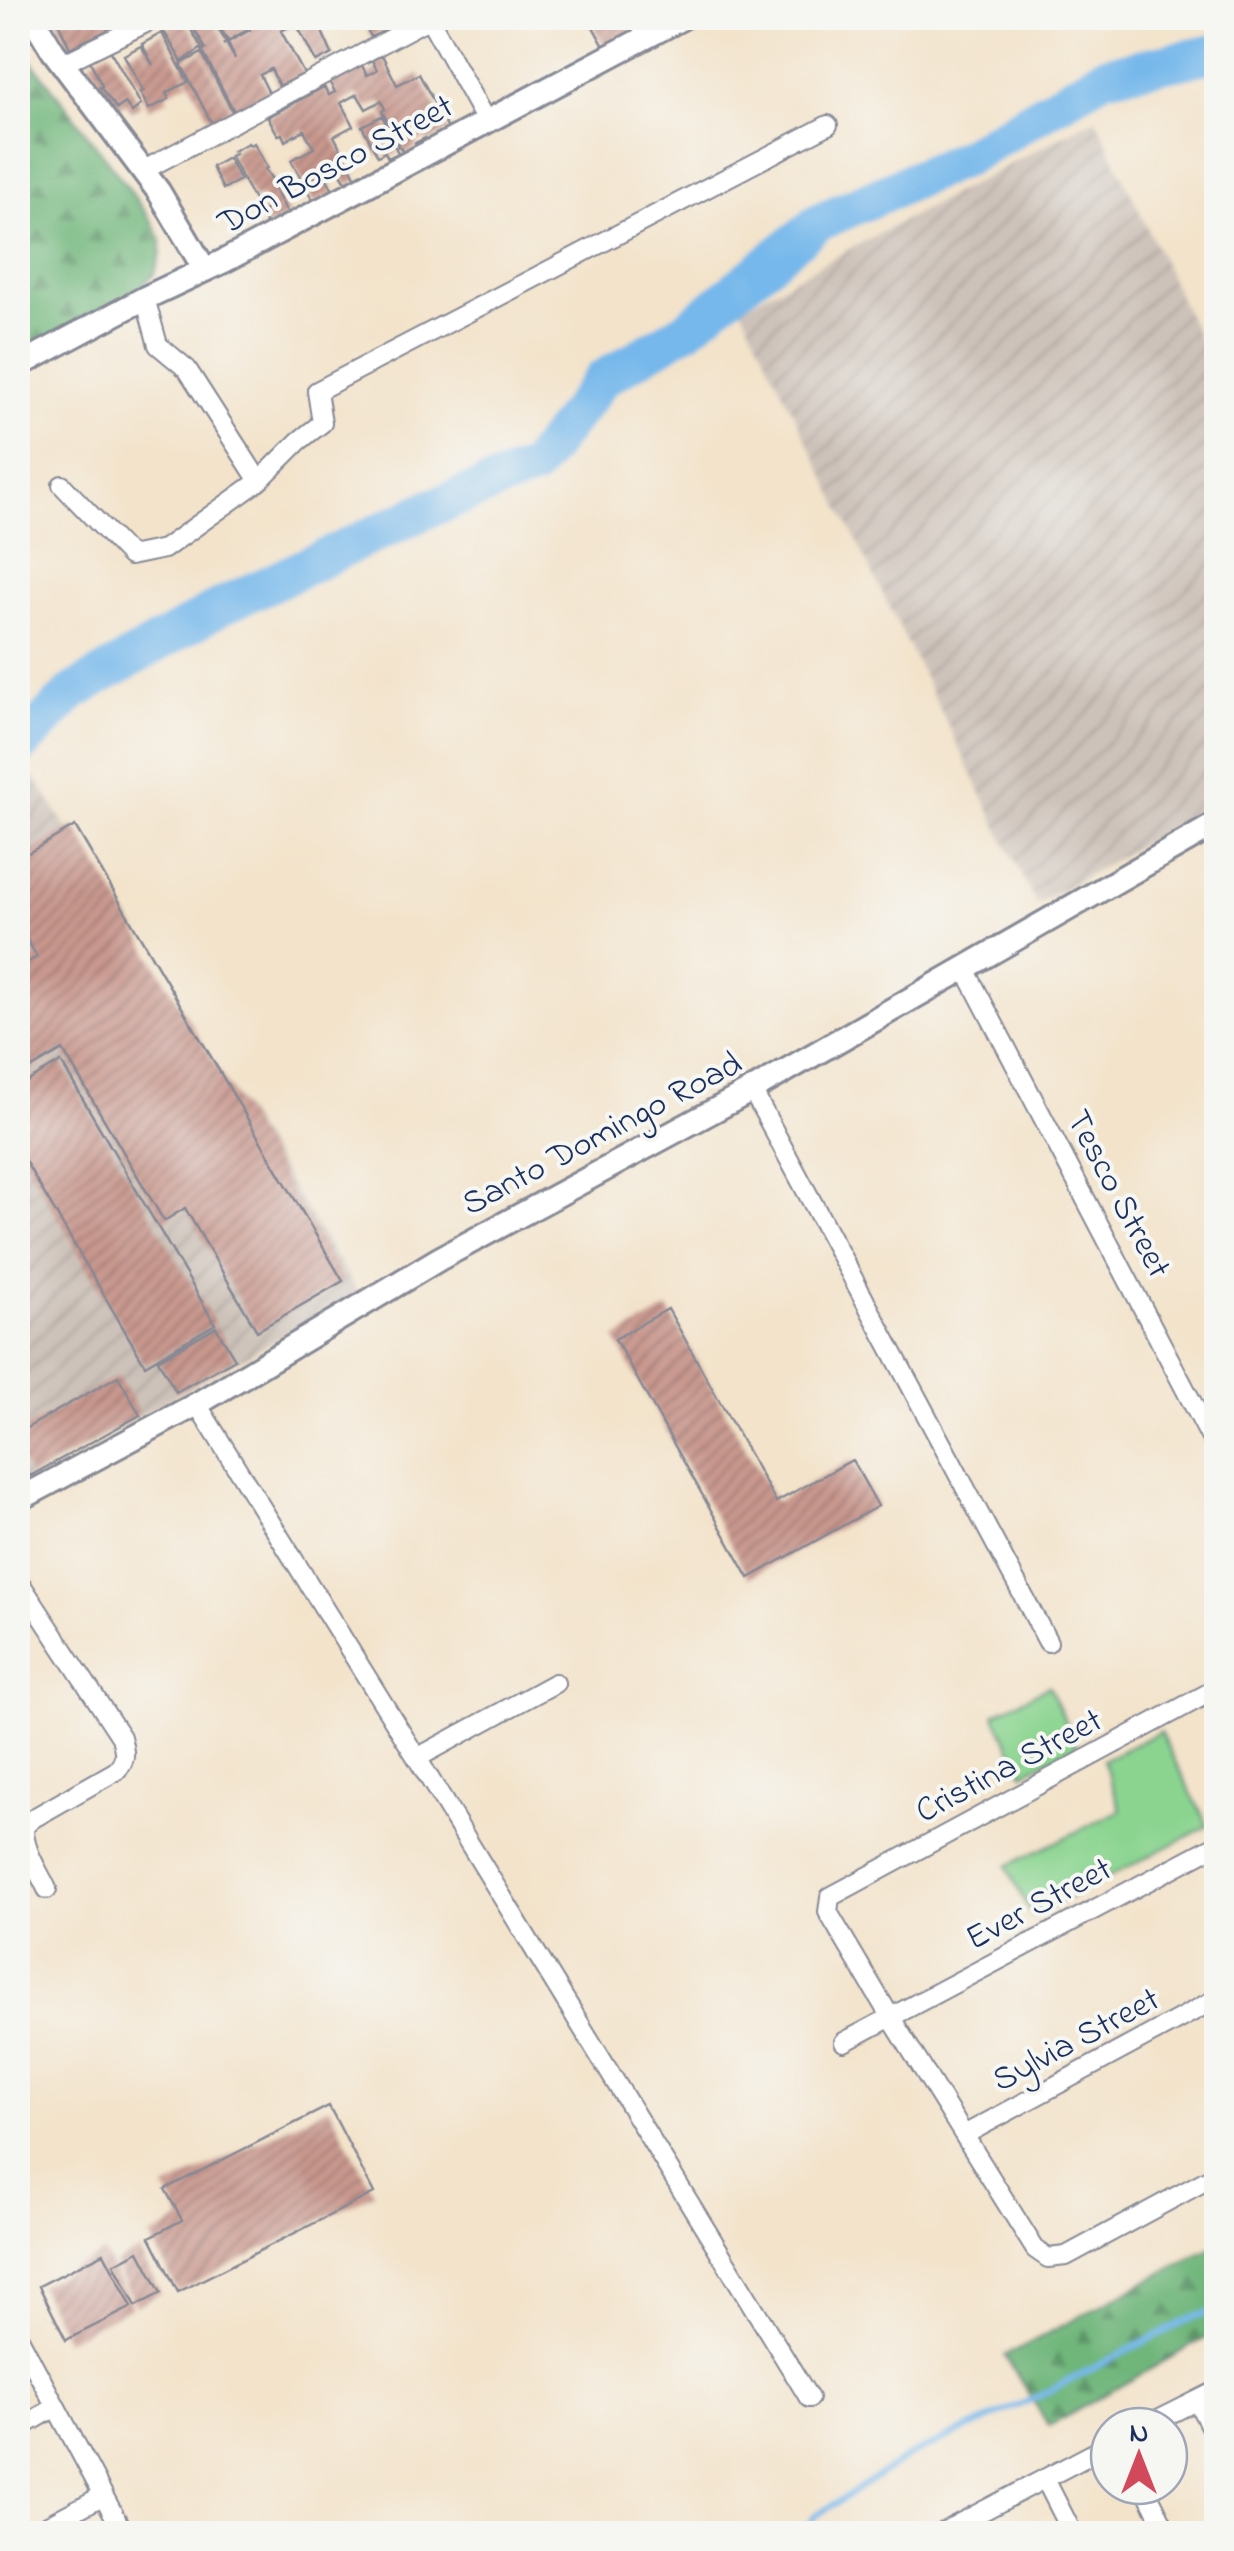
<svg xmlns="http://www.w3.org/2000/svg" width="1234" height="2551" viewBox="0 0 1234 2551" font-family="'Indie Flower',sans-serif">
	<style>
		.industrial { fill: url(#industrial-furrows) }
		.green { fill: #8bd490; stroke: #538277; stroke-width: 2.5 }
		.forest { fill: url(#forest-firs); stroke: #46726c; stroke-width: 2.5 }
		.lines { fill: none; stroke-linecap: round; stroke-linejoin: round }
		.stream { stroke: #76b8eb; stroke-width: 6 }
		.river { stroke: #76b8eb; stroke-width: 38 }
		.building { fill: url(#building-hatch) }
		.minor-casing { stroke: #878994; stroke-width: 22 }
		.tertiary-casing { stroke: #878994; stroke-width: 28 }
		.minor { stroke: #fff; stroke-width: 18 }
		.tertiary { stroke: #fff; stroke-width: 22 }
		.labels { text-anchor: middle; stroke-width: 8; stroke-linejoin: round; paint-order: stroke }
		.street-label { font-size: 35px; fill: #1b2f5e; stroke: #f6f6f2 }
	</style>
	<defs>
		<pattern id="industrial-furrows" width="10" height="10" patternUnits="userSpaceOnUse" patternTransform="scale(2.5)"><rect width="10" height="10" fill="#cdc2b9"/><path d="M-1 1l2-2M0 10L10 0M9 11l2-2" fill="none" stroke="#afa7a1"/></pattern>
		<pattern id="forest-firs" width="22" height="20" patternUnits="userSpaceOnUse" patternTransform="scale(2.5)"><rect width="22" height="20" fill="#70b67a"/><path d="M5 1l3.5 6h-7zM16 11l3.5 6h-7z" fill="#5b9467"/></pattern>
		<pattern id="building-hatch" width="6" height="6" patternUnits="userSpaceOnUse" patternTransform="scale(2.5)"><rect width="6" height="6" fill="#c9988e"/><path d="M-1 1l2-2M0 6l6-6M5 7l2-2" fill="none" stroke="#a27c77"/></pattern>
	</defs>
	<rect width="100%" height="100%" fill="#f6f6f2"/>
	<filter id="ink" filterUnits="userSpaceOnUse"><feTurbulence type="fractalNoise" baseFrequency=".01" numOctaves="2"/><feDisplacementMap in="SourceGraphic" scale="20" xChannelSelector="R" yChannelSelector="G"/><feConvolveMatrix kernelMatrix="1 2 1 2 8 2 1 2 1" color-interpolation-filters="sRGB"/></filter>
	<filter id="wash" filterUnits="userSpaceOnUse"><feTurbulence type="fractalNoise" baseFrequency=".0048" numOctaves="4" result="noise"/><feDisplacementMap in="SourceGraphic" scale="40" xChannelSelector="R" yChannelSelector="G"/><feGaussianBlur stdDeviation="2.25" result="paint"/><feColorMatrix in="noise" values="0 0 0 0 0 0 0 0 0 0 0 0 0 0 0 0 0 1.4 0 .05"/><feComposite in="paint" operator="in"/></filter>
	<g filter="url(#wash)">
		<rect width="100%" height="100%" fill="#f3e3cb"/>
		<path class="industrial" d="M1096 118 1216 376V802L1036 904 741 307Z
			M35 777 358 1293 18 1485V800Z"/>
		<path class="green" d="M1049 1686 1077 1746 1023 1773 994 1714Z
			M1160 1732 1208 1826 1032 1916 1007 1866 1121 1810 1103 1760Z"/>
		<path class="forest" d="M18 43 123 181 152 222 161 240V254L155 273 139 289 18 352Z
			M1216 2245V2332L1049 2426 1005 2356Z"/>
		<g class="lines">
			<path class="stream" d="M801 2534 814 2517 909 2456 1037 2397 1193 2317 1216 2311"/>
			<path class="river" d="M18 749 73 692 222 606 426 510 534 468 602 379 688 328 819 222 966 157 1104 75 1216 53"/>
		</g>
		<g id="blocks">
			<path class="building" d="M56 18H134L70 48Z
				M184 18 202 48 182 62 163 30Z
				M206 18H212L226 42 223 45 226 43 235 59 228 42 250 30 247 23 258 18H307L281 31 304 74 279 86 271 69 260 75 269 93 235 113 202 50 206 49 193 27Z
				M215 18H250L244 23 247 30 228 41Z
				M312 18H316L332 54 316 62 297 25Z
				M361 18H413L371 37Z
				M588 18H663L605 48Z
				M162 33 188 82 166 93 169 99 149 109 140 92 143 91 124 55 141 46 153 65 142 44Z
				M110 50 141 105 132 112 125 103 117 109 100 87 102 86 90 61Z
				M202 53 233 113 212 124 181 64Z
				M382 55 397 85 419 74 449 131 428 142 425 138 415 143 417 148 404 155 382 111 385 109 381 101 366 109 357 94 341 103 353 126 334 136 357 180 348 185 340 172 327 179 334 192 314 203 291 160 314 148 304 130 285 141 282 134 278 135 268 117 324 87 329 95 335 92 329 81 361 64 367 75 377 70 372 60Z
				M382 116 398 146 395 147 398 153 388 158 385 152 378 156 362 126Z
				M248 143 250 145 254 143 267 168 265 169 277 187 274 189 289 215 267 228 261 212 268 209 261 196 254 200 230 156 235 154 233 151Z
				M228 158 240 180 223 189 212 167Z
				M75 826 343 1281 257 1331 185 1208 164 1221 63 1050 18 1076V955L23 965 37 957 18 924V859Z
				M61 1062 215 1324 145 1365 18 1149V1087Z
				M668 1309 776 1502 852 1460 878 1506 749 1578 615 1339Z
				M216 1327 235 1359 176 1392 158 1360Z
				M118 1376 140 1415 30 1476 18 1454V1433Z
				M329 2106 374 2193 178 2292 150 2237 182 2220 165 2189Z
				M139 2251 161 2293 136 2306 114 2264Z
				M104 2253 132 2307 66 2340 39 2286Z"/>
		</g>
	</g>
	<g filter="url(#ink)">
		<use href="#blocks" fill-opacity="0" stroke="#878994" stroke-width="2.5"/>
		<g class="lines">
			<g class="minor-casing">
				<path id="minor" d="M429 18 486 121
					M62 64 156 18
					M144 170 430 18
					M145 298 158 345 187 369 259 481
					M62 485 130 556 164 549 259 481 299 441 322 423 317 391 828 125
					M965 969 1216 1448
					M752 1090 1048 1642
					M197 1404 417 1758 809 2398
					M18 1580 121 1737C125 1752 127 1760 116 1771L32 1819 24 1827C23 1849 38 1870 47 1889
					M1216 1689 830 1897 828 1912 891 2018 1035 2249 1048 2258 1066 2256 1216 2175
					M417 1758 555 1683
					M844 2042 1216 1845
					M964 2135 1216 1999
					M18 2336 124 2534
					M1197 2401 1216 2438
					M1146 2426 1216 2391
					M18 2429 54 2408
					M1045 2479 1073 2534
					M1144 2486 1168 2534
					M31 2534 102 2496
					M939 2534 1109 2445"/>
			</g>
			<g class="tertiary-casing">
				<path id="tertiary" d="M33 18 53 51 159 192 205 270
					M18 366 145 298 224 261 682 18
					M18 1500 197 1404 439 1259 752 1090 1216 824"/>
			</g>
			<use href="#minor" class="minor"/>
			<use href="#tertiary" class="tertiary"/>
		</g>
	</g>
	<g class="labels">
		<g class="street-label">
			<text transform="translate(335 163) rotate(-28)" y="12">Don Bosco Street</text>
			<text transform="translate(601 1132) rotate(-28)" y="12">Santo Domingo Road</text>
			<text transform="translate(1120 1193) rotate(62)" y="12">Tesco Street</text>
			<text transform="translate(1008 1764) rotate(-28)" y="12">Cristina Street</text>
			<text transform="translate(1038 1902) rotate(-28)" y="12">Ever Street</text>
			<text transform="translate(1075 2038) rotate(-28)" y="12">Sylvia Street</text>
		</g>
	</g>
	<rect width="1234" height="2551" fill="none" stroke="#f6f6f2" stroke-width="60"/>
	<g transform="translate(1139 2456)"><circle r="48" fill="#f6f6f2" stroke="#9ea6b7" stroke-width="2.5"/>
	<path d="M0-8L18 38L0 25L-18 38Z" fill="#d1495b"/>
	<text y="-15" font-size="28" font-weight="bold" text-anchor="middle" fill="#1b2f5e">N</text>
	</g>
</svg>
